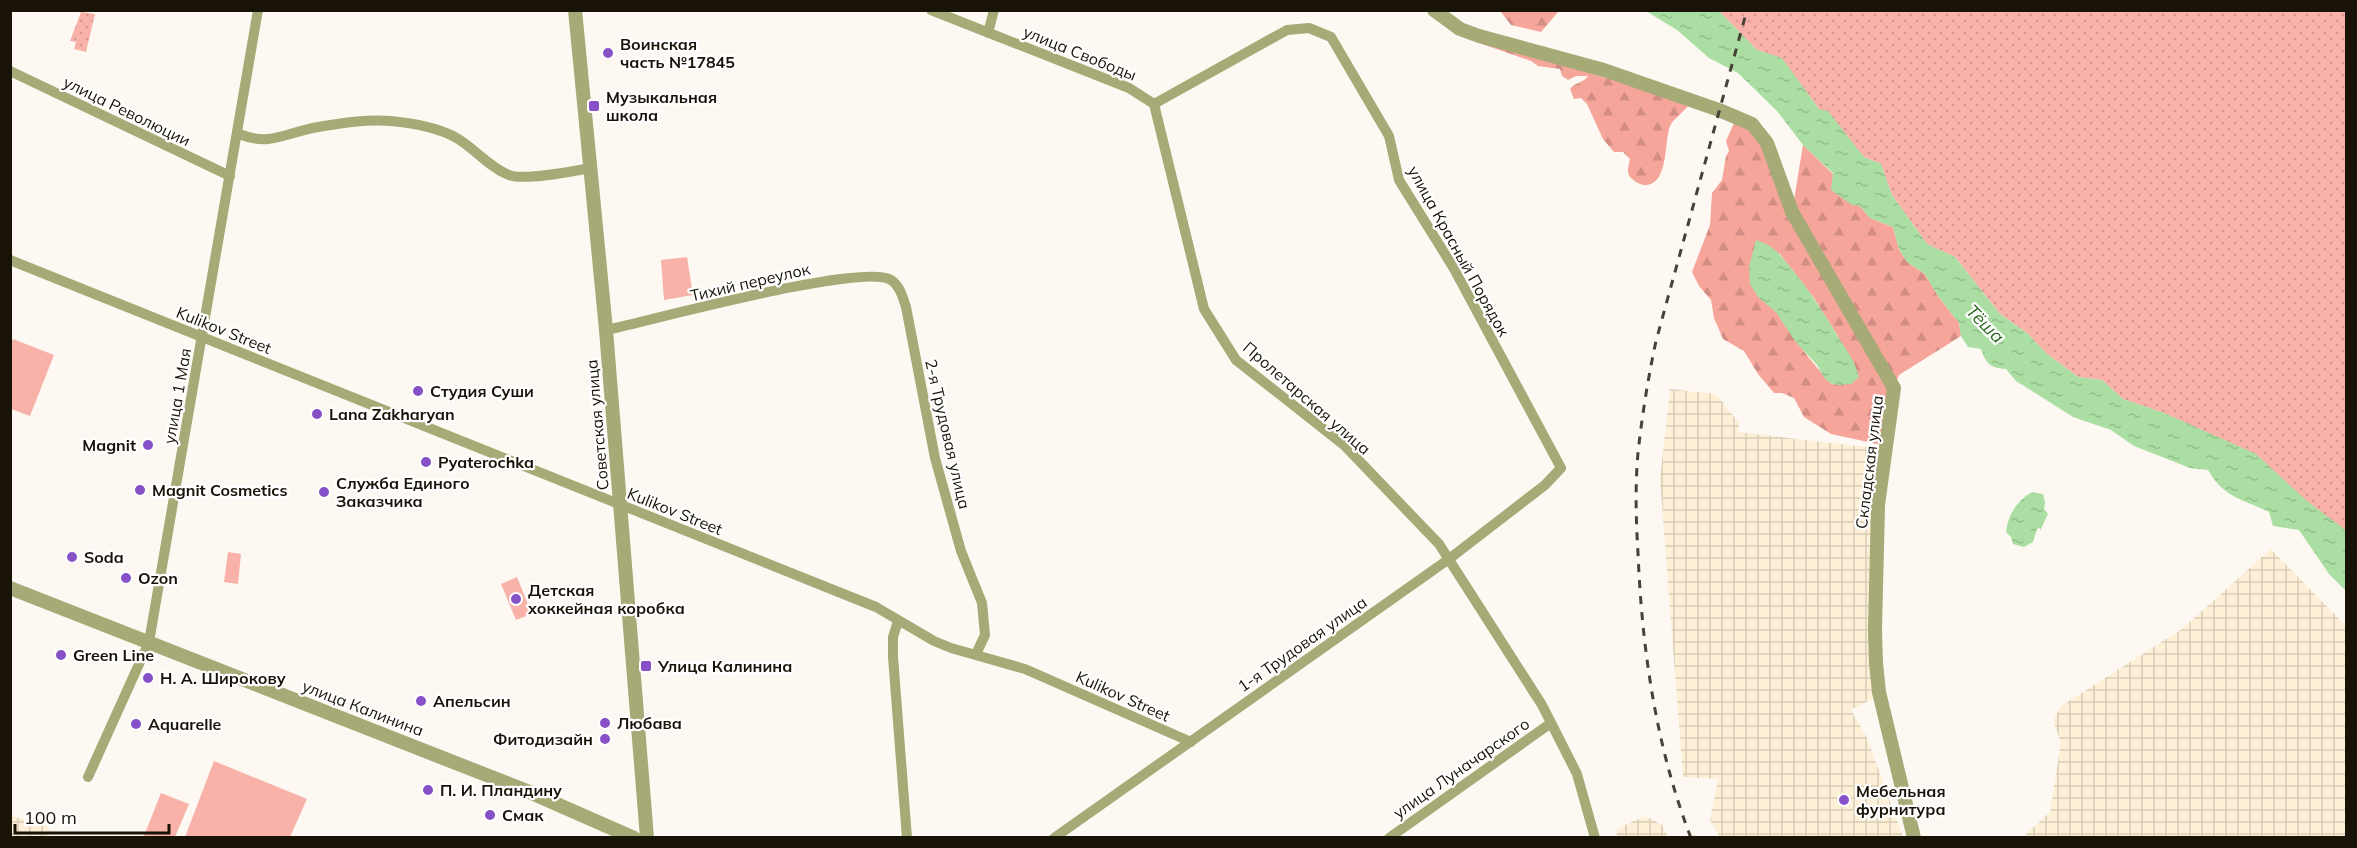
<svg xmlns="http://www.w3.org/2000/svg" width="2357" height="848" viewBox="0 0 2357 848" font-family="Mulish,sans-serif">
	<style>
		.industrial { fill: url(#industrial-grid) }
		.grass { fill: url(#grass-dots) }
		.forest { fill: url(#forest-firs); fill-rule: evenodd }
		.park { fill: #f8b2a9 }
		.water { fill: url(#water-ripples) }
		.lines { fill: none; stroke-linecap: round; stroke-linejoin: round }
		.minor { stroke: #a5aa76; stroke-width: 10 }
		.tertiary { stroke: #a5aa76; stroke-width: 14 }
		.rail { stroke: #474136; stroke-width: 3; stroke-dasharray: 8 8; stroke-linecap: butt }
		.poi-dot { fill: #8650c7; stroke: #fff; stroke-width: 2 }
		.labels { text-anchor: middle; stroke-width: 4.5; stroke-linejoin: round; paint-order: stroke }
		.poi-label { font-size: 16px; font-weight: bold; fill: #191307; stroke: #fff; text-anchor: start }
		.street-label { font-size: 16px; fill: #191307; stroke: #fff }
		.water-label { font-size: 18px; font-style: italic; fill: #25661a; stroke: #fff }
	</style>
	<defs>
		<pattern id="industrial-grid" width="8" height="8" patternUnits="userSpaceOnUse" patternTransform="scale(1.5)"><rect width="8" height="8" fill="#fdf0d7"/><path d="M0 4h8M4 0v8" fill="none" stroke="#d8cdb7"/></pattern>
		<pattern id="grass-dots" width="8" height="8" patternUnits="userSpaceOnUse" patternTransform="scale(1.5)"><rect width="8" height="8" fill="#f8b2a9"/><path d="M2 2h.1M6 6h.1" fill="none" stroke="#d49890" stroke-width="1.8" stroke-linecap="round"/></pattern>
		<pattern id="forest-firs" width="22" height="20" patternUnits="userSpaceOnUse" patternTransform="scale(1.5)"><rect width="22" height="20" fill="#f6a59b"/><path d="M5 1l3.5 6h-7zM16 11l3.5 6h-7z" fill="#d28d84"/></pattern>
		<pattern id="water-ripples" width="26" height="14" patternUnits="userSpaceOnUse" patternTransform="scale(1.5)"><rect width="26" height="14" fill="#aadea2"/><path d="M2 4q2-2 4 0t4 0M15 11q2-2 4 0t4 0" fill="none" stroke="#92be8a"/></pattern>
	</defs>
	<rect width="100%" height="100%" fill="#fdf9f2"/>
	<path class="industrial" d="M1670 389 1716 394 1739 423 1738 432 1883 449 1876 697 1851 710 1867 738 1903 837H1720L1710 820 1718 779 1683 777 1660 479Z
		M2271 549 2346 626V837H2023L2050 812 2061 742 2053 721 2061 706 2182 629Z
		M11 816 46 825 50 830 48 837H11Z
		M1646 816 1662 825 1668 837H1616L1618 828Z"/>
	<path class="grass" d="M1719 11H2346V531L2209 434 2164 413 2123 399 2102 380 2078 377 2046 353 2027 333 2000 314 1955 257 1927 244 1892 195 1881 164 1864 157 1819 109 1782 59 1757 50Z
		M81 12 95 14 86 52 74 49 76 42 70 41Z"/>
	<path class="forest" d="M1500 11H1559L1541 32 1511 25Z
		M1480 40C1550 63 1621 80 1689 105 1684 112 1674 118 1670 126 1664 141 1669 182 1647 185 1641 186 1634 181 1630 177 1626 171 1629 165 1630 159L1623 152H1614L1603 139 1587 104 1581 98 1574 99 1570 89C1575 82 1584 83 1588 76H1576L1568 80 1562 76 1560 69 1538 66 1531 61 1482 44Z
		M1734 123H1740L1760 141 1889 385 1882 445 1831 434 1804 417 1794 398 1782 393H1774L1758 374 1744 351 1723 339 1714 318 1711 300 1699 286 1692 272 1710 225 1712 193 1722 180 1726 156 1729 151 1726 141ZM1779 253 1814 298 1839 338 1832 384C1824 378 1778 319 1776 310 1774 292 1778 271 1779 253Z
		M1803 145 1833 174 1870 218 1893 227 1899 249 1907 262 1925 274 1938 296 1959 323 1961 336 1899 375 1894 388 1792 212Z"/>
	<path class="park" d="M687 257 693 295 664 300 661 260Z
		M13 339 54 355 30 416 11 409 10 346Z
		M228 552 241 554 238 584 224 582Z
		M517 577 532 614 516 620 501 584Z
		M214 761 307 799 290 837H185Z
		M161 793 189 804 175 837H147L144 836Z"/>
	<path class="water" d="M1646 11H1719L1757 50 1782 58 1819 109 1828 111 1864 157 1881 164 1892 195 1927 244 1955 257 2000 314 2027 333 2046 353 2078 377 2102 380 2123 399 2164 413 2256 454 2307 501 2343 528 2346 531V591L2329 574 2299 530 2273 526 2269 512C2241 498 2225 499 2208 470L2190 468 2134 446 2111 430 2073 417 2016 381 2006 369C1990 368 1986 364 1981 349L1968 347 1961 336 1959 323 1938 296 1925 274 1907 262 1899 249 1893 227 1870 218 1860 206 1852 205 1831 190 1833 173 1803 145 1777 111 1738 73 1709 58 1677 30Z
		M1756 240C1765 243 1773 247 1779 254 1802 280 1821 307 1838 337 1847 351 1855 361 1859 377L1851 384 1839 385 1832 384 1825 379 1817 365 1795 341 1776 312 1759 298 1750 284 1749 267Z
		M2032 492 2043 494 2045 502 2044 509 2048 514 2040 531V528L2037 529 2033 542 2024 547 2013 544 2011 537 2006 532C2008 514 2017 501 2032 492Z"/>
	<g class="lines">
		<path class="minor" d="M931 10 1129 88 1154 104
			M988 33 994 10
			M10 71 230 176
			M1154 104 1204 309 1236 360 1344 445 1439 544 1542 705 1577 774 1595 838
			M239 134C271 147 287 132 318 127 342 123 367 119 391 121 411 123 435 127 453 136 473 146 488 167 509 175 524 181 574 171 591 168
			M10 260 876 607 934 641 951 648 1025 669 1191 742
			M606 330C649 321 864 262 891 280 900 286 903 298 906 307L935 458 961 551 982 603 985 635 976 654
			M898 621 893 637V657L907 838
			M88 777 149 642 258 10
			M1054 838 1449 559 1545 485 1561 468 1453 267 1399 180 1389 136 1331 37 1309 28 1287 30 1154 104
			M1389 838 1551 723"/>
		<path class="tertiary" d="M575 10 606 330 647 838
			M1434 10 1460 29 1479 36 1604 70 1719 110 1752 124 1767 143 1792 212 1894 388 1878 505 1875 630 1876 663 1879 692 1914 838
			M10 588 527 791 634 838"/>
		<path class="rail" d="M1691 838C1656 747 1642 650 1638 553 1636 520 1635 486 1638 453 1642 416 1648 378 1656 341L1747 10"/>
	</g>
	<g class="poi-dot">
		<circle cx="608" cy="53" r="6"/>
		<rect x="588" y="100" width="12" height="12" rx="3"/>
		<circle cx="418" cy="391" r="6"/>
		<circle cx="317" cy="414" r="6"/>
		<circle cx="148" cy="445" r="6"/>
		<circle cx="426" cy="462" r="6"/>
		<circle cx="140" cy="490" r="6"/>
		<circle cx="324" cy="492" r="6"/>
		<circle cx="72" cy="557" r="6"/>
		<circle cx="126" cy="578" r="6"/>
		<circle cx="516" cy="599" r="6"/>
		<circle cx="61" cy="655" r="6"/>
		<rect x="640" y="660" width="12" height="12" rx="3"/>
		<circle cx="148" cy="678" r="6"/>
		<circle cx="421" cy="701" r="6"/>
		<circle cx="605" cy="723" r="6"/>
		<circle cx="136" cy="724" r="6"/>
		<circle cx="605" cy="739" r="6"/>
		<circle cx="428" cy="790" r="6"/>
		<circle cx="1844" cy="800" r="6"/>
		<circle cx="490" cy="815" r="6"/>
	</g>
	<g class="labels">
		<g class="poi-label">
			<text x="620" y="50">Воинская<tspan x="620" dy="18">часть №17845</tspan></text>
			<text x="606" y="103">Музыкальная<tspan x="606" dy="18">школа</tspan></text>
			<text x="430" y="397">Студия Суши</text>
			<text x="329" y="420">Lana Zakharyan</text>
			<text x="136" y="451" text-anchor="end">Magnit</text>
			<text x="438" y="468">Pyaterochka</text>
			<text x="336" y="489">Служба Единого<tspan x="336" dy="18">Заказчика</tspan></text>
			<text x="152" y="496">Magnit Cosmetics</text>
			<text x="84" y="563">Soda</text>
			<text x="138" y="584">Ozon</text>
			<text x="528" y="596">Детская<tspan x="528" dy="18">хоккейная коробка</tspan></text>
			<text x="73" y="661">Green Line</text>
			<text x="658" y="672">Улица Калинина</text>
			<text x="160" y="684">Н. А. Широкову</text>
			<text x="433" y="707">Апельсин</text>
			<text x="617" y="729">Любава</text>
			<text x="148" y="730">Aquarelle</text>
			<text x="593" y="745" text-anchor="end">Фитодизайн</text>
			<text x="440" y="796">П. И. Пландину</text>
			<text x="1856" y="797">Мебельная<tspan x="1856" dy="18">фурнитура</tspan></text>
			<text x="502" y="821">Смак</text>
		</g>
		<g class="street-label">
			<text transform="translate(1080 53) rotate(22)" y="6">улица Свободы</text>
			<text transform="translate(127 111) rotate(26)" y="6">улица Революции</text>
			<text transform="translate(1459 251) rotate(61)" y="6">улица Красный Порядок</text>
			<text transform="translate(750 282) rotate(-13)" y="6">Тихий переулок</text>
			<text transform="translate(224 330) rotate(22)" y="6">Kulikov Street</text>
			<text transform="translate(177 396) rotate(-80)" y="6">улица 1 Мая</text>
			<text transform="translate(1307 398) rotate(41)" y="6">Пролетарская улица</text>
			<text transform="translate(597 425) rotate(-95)" y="6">Советская улица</text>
			<text transform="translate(948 434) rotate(77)" y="6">2-я Трудовая улица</text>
			<text transform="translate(1869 462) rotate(-83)" y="6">Складская улица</text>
			<text transform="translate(675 511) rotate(22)" y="6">Kulikov Street</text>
			<text transform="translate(1302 644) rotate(-35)" y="6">1-я Трудовая улица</text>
			<text transform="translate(1123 696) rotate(24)" y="6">Kulikov Street</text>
			<text transform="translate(363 708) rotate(21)" y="6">улица Калинина</text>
			<text transform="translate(1461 768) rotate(-35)" y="6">улица Луначарского</text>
		</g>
		<g class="water-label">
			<text transform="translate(1985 324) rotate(45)" y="6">Тёша</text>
		</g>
	</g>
	<rect width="2357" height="848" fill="none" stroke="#191307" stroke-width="24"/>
	<path d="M15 824v9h154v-9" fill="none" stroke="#191307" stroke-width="3"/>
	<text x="24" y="824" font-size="18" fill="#191307" stroke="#ffffff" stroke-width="4.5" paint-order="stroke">100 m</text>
</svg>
